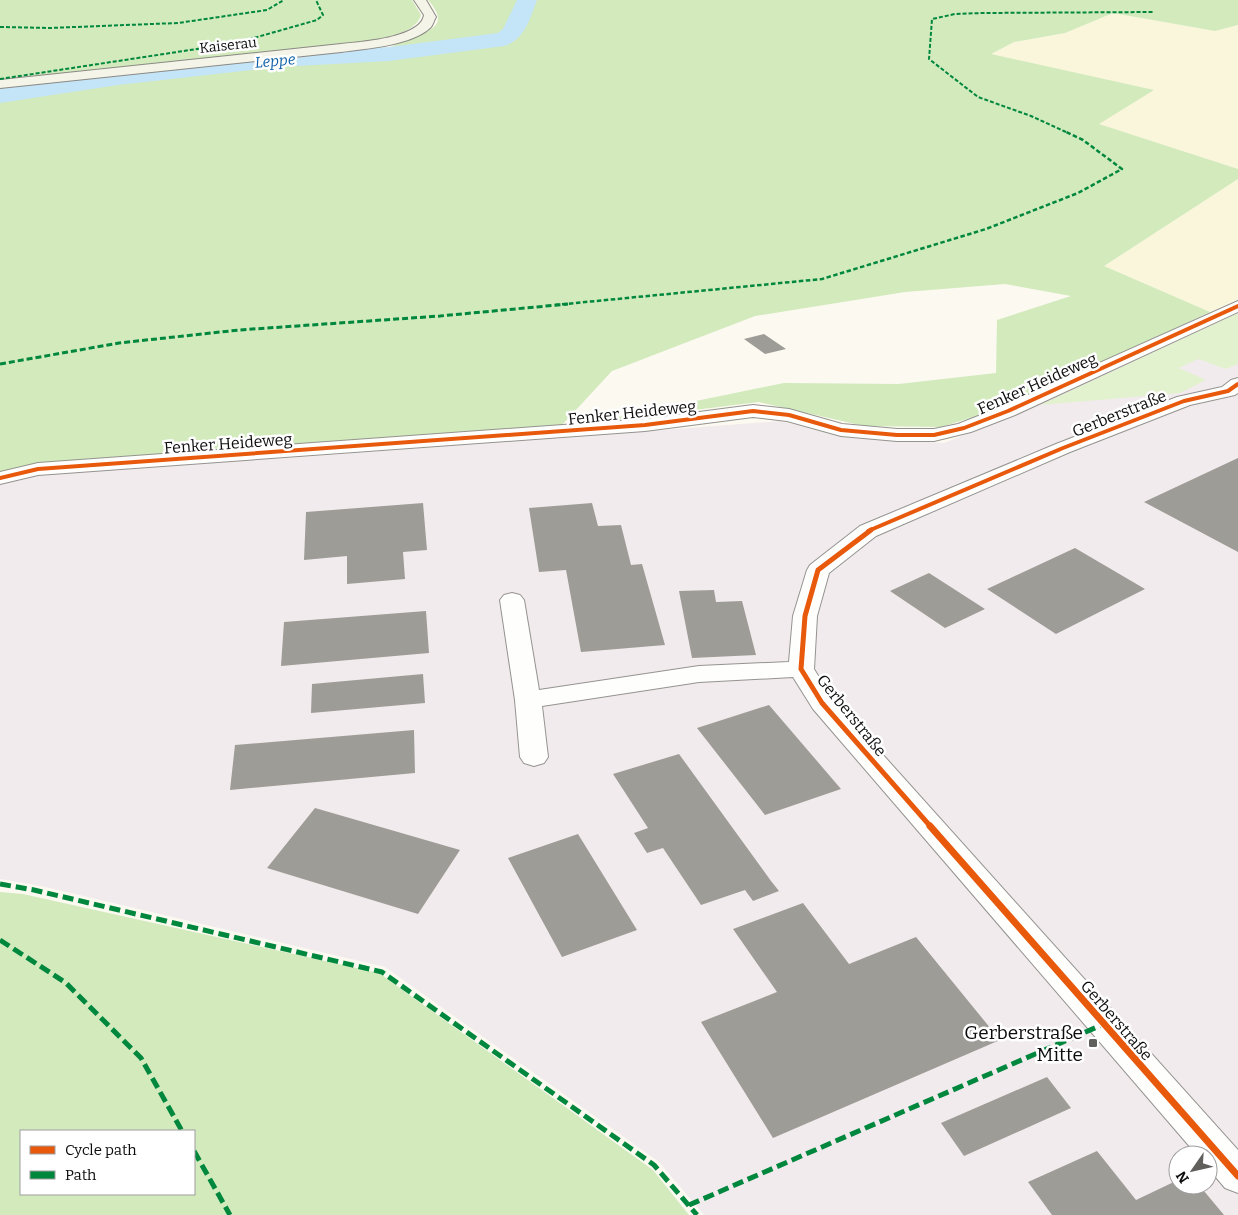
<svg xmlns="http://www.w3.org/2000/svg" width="1238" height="1215" viewBox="0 0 1238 1215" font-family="Bitter,serif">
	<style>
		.industrial { fill: #f2ebee; fill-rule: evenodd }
		.farmland { fill: #f9f6db }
		.green { fill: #e3f2ce }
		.forest { fill: #d2eabc; fill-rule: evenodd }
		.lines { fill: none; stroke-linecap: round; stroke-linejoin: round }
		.river { fill: #c4e4f7; fill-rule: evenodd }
		.building { fill: #9e9c96 }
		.street-casing { stroke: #94938f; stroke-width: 2 }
		.secondary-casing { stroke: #8a8985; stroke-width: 2 }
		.street { fill: #fefefd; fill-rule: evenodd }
		.secondary { fill: #f5f4e8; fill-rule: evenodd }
		.quiet-far3 { stroke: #00873e; stroke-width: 2; stroke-dasharray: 4 2; stroke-linecap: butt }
		.quiet-far2 { stroke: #00873e; stroke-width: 2.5; stroke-dasharray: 4.5 2.5; stroke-linecap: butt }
		.quiet-far1 { stroke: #00873e; stroke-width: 3; stroke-dasharray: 6 3; stroke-linecap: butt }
		.quiet { stroke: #00873e; stroke-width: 5; stroke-dasharray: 11 5; stroke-linecap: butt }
		.cycleway-far2-casing { stroke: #fff; stroke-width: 6 }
		.cycleway-far1-casing { stroke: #fff; stroke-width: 8 }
		.cycleway-casing { stroke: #fff; stroke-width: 10 }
		.cycleway-far2 { stroke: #e8590c; stroke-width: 4 }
		.cycleway-far1 { stroke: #e8590c; stroke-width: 5 }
		.cycleway { stroke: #e8590c; stroke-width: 7 }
		.poi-dot { fill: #605f5c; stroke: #fff; stroke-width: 2 }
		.labels { text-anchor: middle; stroke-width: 5; stroke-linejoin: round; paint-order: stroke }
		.far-street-label { font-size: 14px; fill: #0c0c0c; stroke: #fff }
		.far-water-label { font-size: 15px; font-style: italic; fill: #0e5fa6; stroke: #fff }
		.street-label { font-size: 16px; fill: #0c0c0c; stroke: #fff }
		.near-poi-label { font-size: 19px; fill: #0c0c0c; stroke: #fff; text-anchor: end }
	</style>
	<rect width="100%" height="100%" fill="#fbf9f0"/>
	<path class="industrial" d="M1238 309V1215H704L659 1162 385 967 41 886 0 879V481L40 471 288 458 781 421 845 437 944 443 1011 416ZM1178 1155H1208V1185H1178Z"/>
	<path class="farmland" d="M1113 13 1215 31 1238 25V169L1098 124 1153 90 990 54 1014 42 1065 33Z
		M1238 179V299L1210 312 1104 266Z"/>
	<path class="green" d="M1238 313V364L1226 369 1198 359 1179 368 1206 380 1180 393 1040 405Z"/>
	<path class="forest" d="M0 0H412L421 15C415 34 386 37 369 41L0 81Z
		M428 0H1238V25L1215 31 1113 13 1065 33 1014 42 991 54 1154 90 1099 124 1238 169V179L1104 266 1210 312 1002 408 941 427 864 426 759 402 589 423 784 383 899 384 996 373 997 320 1071 296 1005 284 905 292 755 316 612 371 561 426 0 474V86L392 43 378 50 371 59 375 60 383 54 384 51C391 48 398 42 405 40 428 31 452 27 428 0Z
		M0 892 23 894 379 973 653 1170 689 1215H0ZM194 1131V1194H21V1131Z"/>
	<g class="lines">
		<path class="river" d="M517 0H537C530 18 525 40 504 46L389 61 278 67 118 85 0 103V87L118 71 278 53 389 47 498 33 503 29Z"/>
	</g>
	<path class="building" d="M764 334 786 349 765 354 744 339Z
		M1238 458V552L1144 502Z
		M423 503 427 550 403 552 405 579 347 584V556L304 560 306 512Z
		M592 503 598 526 621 525 631 565 642 564 665 645 581 652 566 570 539 572 529 508Z
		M1075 548 1145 589 1056 634 987 589Z
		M929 573 985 609 945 628 890 591Z
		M714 590 716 602 742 601 756 655 692 658 679 591Z
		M426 611 429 653 281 666 284 622Z
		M423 674 425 703 311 713 312 684Z
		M769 705 841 789 765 815 697 728Z
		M414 730 415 773 230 790 235 745Z
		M679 754 771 881 779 891 753 901 745 890 701 905 663 848 647 853 634 833 648 828 613 774Z
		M315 808 460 850 418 914 267 868Z
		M578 834 637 930 562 957 508 858Z
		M803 903 849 964 916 937 1000 1040 773 1138 701 1022 777 992 733 929Z
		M1047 1077 1071 1108 964 1156 941 1123Z
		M1097 1151 1136 1200 1178 1180V1185H1199L1224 1215H1052L1028 1182Z"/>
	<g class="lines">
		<g class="street-casing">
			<path id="street" d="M1238 301V312L1015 415 971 432 934 441H897L841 436 787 421 753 417 645 431 38 475 0 484V472L38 463 645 419 753 405 789 409 842 424 897 429H934L958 424 1001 407Z
				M1238 378V393L1235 395 1190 405 1070 452 876 536 829 573 817 616 814 669 831 697 1238 1150V1193L1225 1188 1208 1168V1155H1197L813 709 793 677 699 682 542 706 548 757 544 763 534 766 524 763 520 757 515 700 500 600 504 595 512 593 520 595 524 600 539 690 699 666 789 662 793 616 807 570 810 565 860 526 1056 444 1177 397 1222 387 1231 380Z"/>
		</g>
		<g class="secondary-casing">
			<path id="secondary" d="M414 0H426L436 17C434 20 433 25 431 27 414 45 365 49 341 52L0 88V80L341 44C360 42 421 38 424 15Z"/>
		</g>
		<use href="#street" class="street"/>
		<use href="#secondary" class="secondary"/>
		<path class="quiet-far3" d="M0 27 49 28 178 23 267 10 284 0
			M0 79 236 43 317 20 323 15 316 0
			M1066 132 1031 116 978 97 929 59 932 19 955 14 982 13 1154 12"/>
		<path class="quiet-far2" d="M555 305 822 279 986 229 1078 193 1122 169 1083 140 1064 131"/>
		<path class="quiet-far1" d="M0 364 119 343 239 330 440 316 568 304"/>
		<path class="quiet" d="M0 884 34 890 382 972 654 1165 697 1215
			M0 940 66 983 141 1058 182 1131
			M194 1151 230 1215
			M689 1205 1104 1024"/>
		<g class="cycleway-far2-casing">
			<path id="cycleway-far2" d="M0 478 38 469 645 425 753 411 789 415 841 430 897 435H934L964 428 1008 411 1238 306
				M868 531 1063 448 1184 401 1228 391 1238 384"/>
		</g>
		<g class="cycleway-far1-casing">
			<path id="cycleway-far1" d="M871 530 818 570 805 616 801 669 822 703 931 827"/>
		</g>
		<g class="cycleway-casing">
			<path id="cycleway" d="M930 826 1238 1176"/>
		</g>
		<use href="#cycleway-far2" class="cycleway-far2"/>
		<use href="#cycleway-far1" class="cycleway-far1"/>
		<use href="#cycleway" class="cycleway"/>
	</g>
	<rect class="poi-dot" x="1088" y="1038" width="10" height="10" rx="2.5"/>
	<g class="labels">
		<g class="far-street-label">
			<text transform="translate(228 45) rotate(-6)" y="5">Kaiserau</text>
		</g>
		<g class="far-water-label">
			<text transform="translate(275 61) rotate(-5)" y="5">Leppe</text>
		</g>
		<g class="street-label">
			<text transform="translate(1037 383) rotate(-24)" y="6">Fenker Heideweg</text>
			<text transform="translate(632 412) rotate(-6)" y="6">Fenker Heideweg</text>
			<text transform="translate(1119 413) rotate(-22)" y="6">Gerberstraße</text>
			<text transform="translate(228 443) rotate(-4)" y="6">Fenker Heideweg</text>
			<text transform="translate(852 715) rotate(51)" y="6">Gerberstraße</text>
			<text transform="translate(1117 1020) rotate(49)" y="6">Gerberstraße</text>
		</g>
		<g class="near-poi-label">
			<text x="1083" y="1039">Gerberstraße<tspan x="1083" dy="22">Mitte</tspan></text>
		</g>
	</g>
	<rect x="20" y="1130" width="175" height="65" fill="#ffffff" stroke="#9e9e9e"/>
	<rect x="30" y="1146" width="25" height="8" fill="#e8590c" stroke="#9e9e9e"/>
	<text x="65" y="1155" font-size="15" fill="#0c0c0c">Cycle path</text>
	<rect x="30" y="1171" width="25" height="8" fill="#00873e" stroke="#9e9e9e"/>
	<text x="65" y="1180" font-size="15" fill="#0c0c0c">Path</text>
	<g transform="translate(1193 1170) rotate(236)"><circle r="24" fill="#ffffff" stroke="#9e9e9e"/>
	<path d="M0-4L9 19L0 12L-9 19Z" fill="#605f5c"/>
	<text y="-8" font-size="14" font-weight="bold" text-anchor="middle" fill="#0c0c0c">N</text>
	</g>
</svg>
